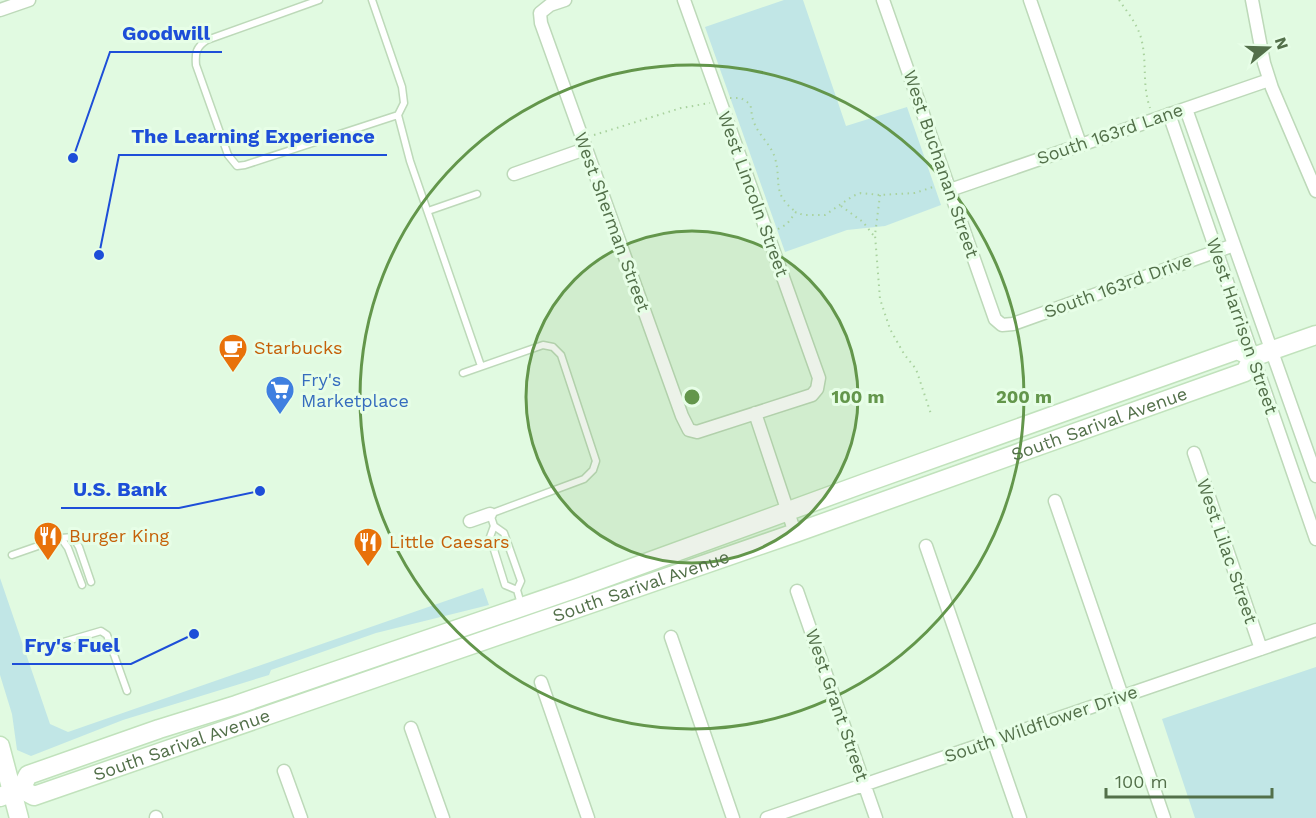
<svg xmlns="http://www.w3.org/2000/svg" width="1316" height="818" viewBox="0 0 1316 818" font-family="'Work Sans',sans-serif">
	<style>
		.green { fill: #c1e6e6 }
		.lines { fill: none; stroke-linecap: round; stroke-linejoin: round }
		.service-casing { stroke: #bdd9b9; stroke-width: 9 }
		.minor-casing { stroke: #bdd9b9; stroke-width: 15 }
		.secondary-casing { stroke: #c1e2bc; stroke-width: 21 }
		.path { stroke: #a9d29e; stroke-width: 2; stroke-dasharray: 1.5 4.5; stroke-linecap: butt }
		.service { stroke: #fff; stroke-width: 6 }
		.minor { stroke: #fff; stroke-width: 12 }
		.secondary { stroke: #fff; stroke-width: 18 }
		.ring { fill: none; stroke: #63964b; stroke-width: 3 }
		.labels { text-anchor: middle; stroke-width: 6; stroke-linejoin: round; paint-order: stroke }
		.street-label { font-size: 18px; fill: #53704a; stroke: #e7fee7 }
		.food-label { font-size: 18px; fill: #c56008; stroke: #e7fee7; text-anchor: start }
		.shop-label { font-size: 18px; fill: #366cbe; stroke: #e7fee7; text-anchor: start }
		.centre { fill: #63964b; stroke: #e7fee7; stroke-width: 3 }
		.ring-label { font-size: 18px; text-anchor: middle; font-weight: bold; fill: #63964b; stroke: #e7fee7; stroke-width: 6; stroke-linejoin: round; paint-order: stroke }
		.leader { fill: none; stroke: #1d4ed8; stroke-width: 2 }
		.callout-dot { fill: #1d4ed8; stroke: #e7fee7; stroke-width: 2 }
		.callout-label { font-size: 20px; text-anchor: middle; font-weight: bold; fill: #1d4ed8; stroke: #e7fee7; stroke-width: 6; stroke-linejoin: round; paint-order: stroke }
	</style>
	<rect width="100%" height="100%" fill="#e1fae1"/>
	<path class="green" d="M784 0H803L846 126 907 107 941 205 885 226 847 230 785 252 705 27Z
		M0 578 50 724 68 732 483 588 489 605 376 633 271 670 269 675 123 720 31 756 17 750 12 714 0 675Z
		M1316 667V818H1195L1162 719Z"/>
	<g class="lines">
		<g class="service-casing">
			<path id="service" d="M319 0 207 40C196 47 195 53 196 65L228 155 237 166 245 165 398 115 404 103 402 87 372 0
				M398 115 410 161 481 366
				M428 211 477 194
				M463 373 543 345 553 347 561 355 596 461 593 470 584 479 490 514 494 526
				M61 538 68 548 82 585
				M12 555 61 538 73 537 79 547 91 582
				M517 590 505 585 490 537 494 526 504 533 521 581 517 590 521 604
				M43 648 101 631 107 635 127 691"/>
		</g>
		<g class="minor-casing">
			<path id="minor" d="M565 0 550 5 540 13 541 23 682 416 689 430 697 432 812 395 817 389 819 378 684 0
				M883 0 995 319 1002 325 1013 324 1234 245
				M1030 0 1080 144
				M1252 0 1264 63 1272 88 1316 191
				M0 10 29 0
				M1186 109 1316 476
				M1169 114 1316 539
				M514 174 585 149
				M950 190 1269 80
				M755 413 795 533
				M1194 453 1261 649
				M1055 501 1164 818
				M470 521 490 514
				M926 546 1020 818
				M797 591 876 818
				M671 637 733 818
				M541 682 588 818
				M411 728 443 818
				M284 771 301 818
				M156 817V818
				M767 818 1316 630"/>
		</g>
		<g class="secondary-casing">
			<g id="secondary">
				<path d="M0 746 19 818"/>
				<path id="s1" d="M21 789 34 796 795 533 1245 372 1253 357"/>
				<path d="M0 797 21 789 28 775 159 729 236 705 577 588 865 483 1237 350 1253 357 1316 335"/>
			</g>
		</g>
		<path class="path" d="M1119 0C1128 13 1139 26 1142 42 1147 65 1142 85 1150 108
			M730 98H741L750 104C752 110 751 116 754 122 758 135 771 144 775 158 782 183 771 193 796 212
			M594 135 681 108 710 103
			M880 195 875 235 880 299 890 329 904 354 916 369 931 414
			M841 206 863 222 874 236
			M778 229 787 224 796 212 803 215H825L853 196 861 193 880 195 915 193 936 186"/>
		<use href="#service" class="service"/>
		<use href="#minor" class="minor"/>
		<use href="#secondary" class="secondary"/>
	</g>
	<circle cx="692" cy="397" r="166" fill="#63964b" fill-opacity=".12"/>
	<g class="ring">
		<circle cx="692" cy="397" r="166"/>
		<circle cx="692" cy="397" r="332"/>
	</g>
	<defs>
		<g id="cafe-pin" transform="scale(1.5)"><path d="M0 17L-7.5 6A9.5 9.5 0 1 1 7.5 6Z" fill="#e8710a" stroke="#e7fee7"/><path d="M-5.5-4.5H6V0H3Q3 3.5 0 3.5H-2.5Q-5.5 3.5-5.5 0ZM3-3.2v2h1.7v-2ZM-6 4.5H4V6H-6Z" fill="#fff"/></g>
		<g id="supermarket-pin" transform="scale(1.5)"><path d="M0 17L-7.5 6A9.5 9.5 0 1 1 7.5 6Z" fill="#3f7fe0" stroke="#e7fee7"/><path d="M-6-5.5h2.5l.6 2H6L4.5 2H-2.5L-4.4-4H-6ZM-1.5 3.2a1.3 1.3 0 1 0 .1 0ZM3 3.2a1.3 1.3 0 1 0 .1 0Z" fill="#fff"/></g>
		<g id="restaurant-pin" transform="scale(1.5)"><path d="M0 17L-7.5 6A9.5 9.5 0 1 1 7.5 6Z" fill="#e8710a" stroke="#e7fee7"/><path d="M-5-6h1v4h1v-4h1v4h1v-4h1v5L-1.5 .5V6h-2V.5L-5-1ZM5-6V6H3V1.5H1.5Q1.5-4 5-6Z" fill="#fff"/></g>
	</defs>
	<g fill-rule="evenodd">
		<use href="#cafe-pin" x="233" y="348"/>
		<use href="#supermarket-pin" x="280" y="390"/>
		<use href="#restaurant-pin" x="48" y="536"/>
		<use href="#restaurant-pin" x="368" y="542"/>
	</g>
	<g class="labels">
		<g class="street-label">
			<text transform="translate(1110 134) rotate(-19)" y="6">South 163rd Lane</text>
			<text transform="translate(941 164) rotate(71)" y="6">West Buchanan Street</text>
			<text transform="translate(753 194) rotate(70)" y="6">West Lincoln Street</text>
			<text transform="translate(612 222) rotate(70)" y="6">West Sherman Street</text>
			<text transform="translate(1118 286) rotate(-20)" y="6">South 163rd Drive</text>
			<text transform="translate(1242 326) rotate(71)" y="6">West Harrison Street</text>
			<text dy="6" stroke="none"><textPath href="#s1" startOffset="1143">South Sarival Avenue</textPath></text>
			<text transform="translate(1227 551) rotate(71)" y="6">West Lilac Street</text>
			<text dy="6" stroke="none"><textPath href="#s1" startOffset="657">South Sarival Avenue</textPath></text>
			<text transform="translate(837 705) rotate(71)" y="6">West Grant Street</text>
			<text transform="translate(1041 724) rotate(-19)" y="6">South Wildflower Drive</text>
			<text dy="6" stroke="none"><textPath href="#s1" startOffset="171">South Sarival Avenue</textPath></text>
		</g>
		<g class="food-label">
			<text x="254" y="354">Starbucks</text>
			<text x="69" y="542">Burger King</text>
			<text x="389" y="548">Little Caesars</text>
		</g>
		<g class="shop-label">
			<text x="301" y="386">Fry's<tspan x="301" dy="21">Marketplace</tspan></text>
		</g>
	</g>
	<circle cx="692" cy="397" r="9" class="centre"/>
	<g class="ring-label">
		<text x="858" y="403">100 m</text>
		<text x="1024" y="403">200 m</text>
	</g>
	<path class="leader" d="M73 158L110 52H222M99 255L119 155H387M260 491L179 508H61M194 634L131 664H12"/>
	<g class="callout-dot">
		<circle cx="73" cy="158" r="6"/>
		<circle cx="99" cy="255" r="6"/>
		<circle cx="260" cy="491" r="6"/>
		<circle cx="194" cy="634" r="6"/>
	</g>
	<g class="callout-label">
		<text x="166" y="40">Goodwill</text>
		<text x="253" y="143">The Learning Experience</text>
		<text x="120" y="496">U.S. Bank</text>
		<text x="72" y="652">Fry's Fuel</text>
	</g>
	<g transform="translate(1268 48) rotate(71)" stroke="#e7fee7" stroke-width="4.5" paint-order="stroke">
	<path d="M0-4.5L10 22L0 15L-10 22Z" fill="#53704a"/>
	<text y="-9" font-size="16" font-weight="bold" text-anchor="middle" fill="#53704a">N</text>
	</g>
	<path d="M1106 788v9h166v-9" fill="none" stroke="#53704a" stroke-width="3"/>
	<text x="1115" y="788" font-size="18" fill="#53704a" stroke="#e7fee7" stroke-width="4.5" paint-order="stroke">100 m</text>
</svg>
